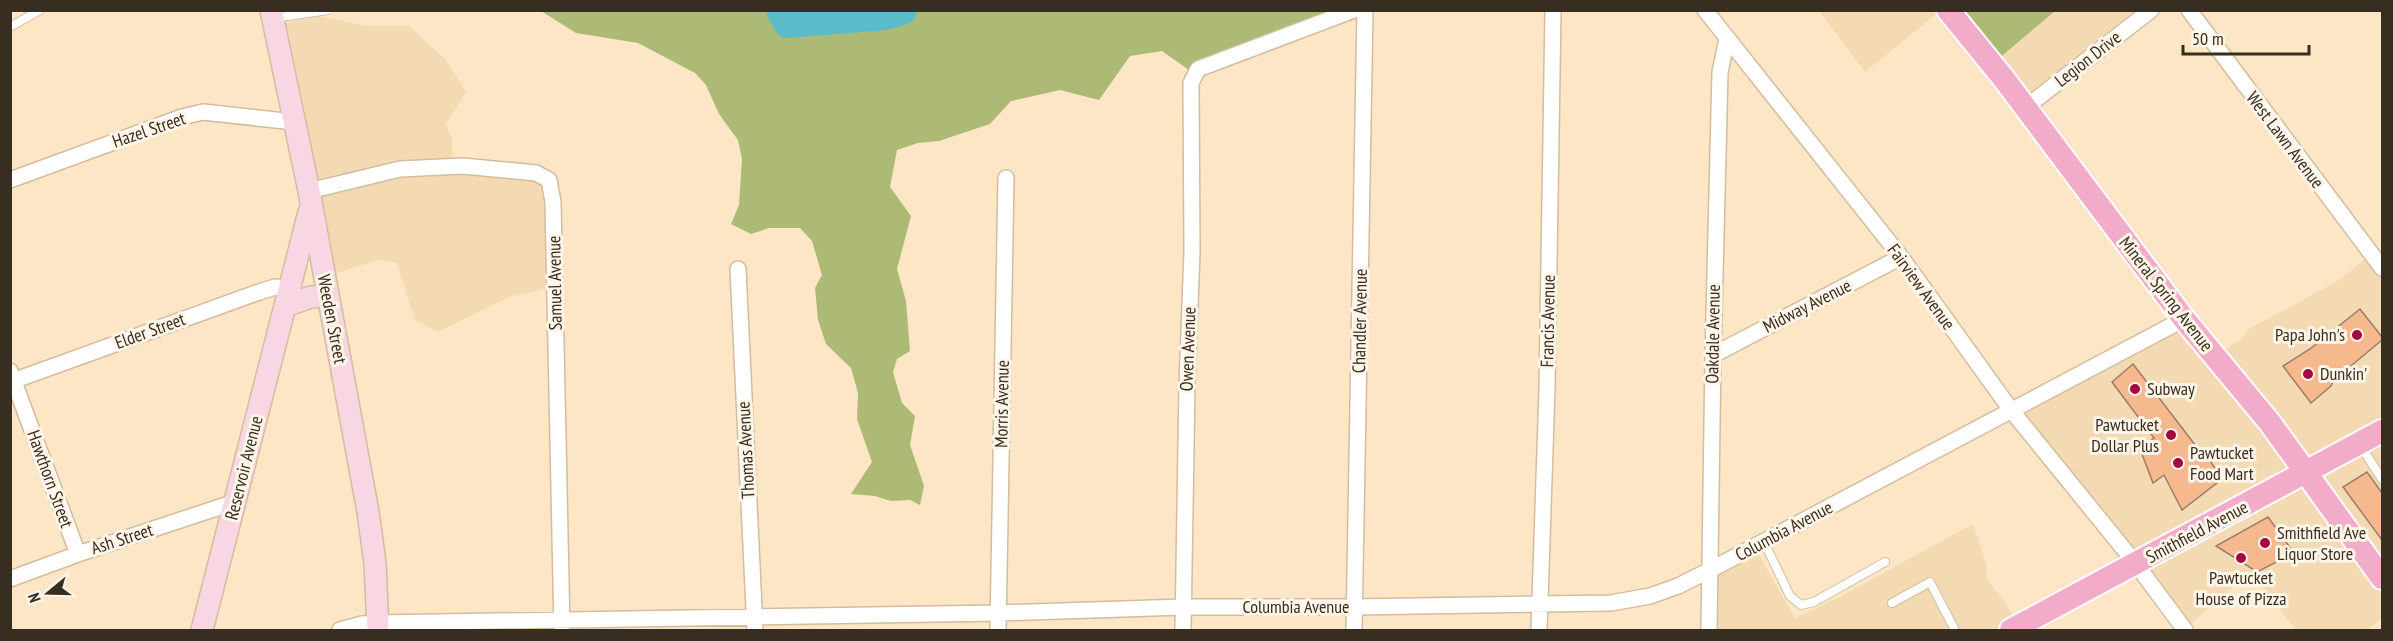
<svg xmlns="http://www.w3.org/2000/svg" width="2393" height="641" viewBox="0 0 2393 641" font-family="'PT Sans Narrow',sans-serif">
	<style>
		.built { fill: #f4dab3 }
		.forest { fill: #adba76 }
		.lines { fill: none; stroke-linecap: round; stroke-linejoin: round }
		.river { stroke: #5bbbc8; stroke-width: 30 }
		.building { fill: #f6b88d; stroke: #9c7d68; stroke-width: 1.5 }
		.lane-casing { stroke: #d3bd9e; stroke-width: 10 }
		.street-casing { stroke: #d3bd9e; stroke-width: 18 }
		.secondary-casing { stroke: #d3bd9e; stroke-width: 24 }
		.primary-casing { stroke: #fff; stroke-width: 26 }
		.lane { stroke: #fff; stroke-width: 8 }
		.street { stroke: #fff; stroke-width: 15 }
		.secondary { stroke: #f8d6e4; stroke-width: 21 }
		.primary { stroke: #f2acca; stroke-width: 22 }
		.poi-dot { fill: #a3073e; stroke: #fff5e8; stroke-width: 2 }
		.labels { text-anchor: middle; stroke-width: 6; stroke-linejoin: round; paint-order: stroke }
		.street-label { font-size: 18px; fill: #372e21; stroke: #fff5e8 }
		.poi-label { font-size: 18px; fill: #372e21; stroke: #fff5e8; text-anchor: start }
	</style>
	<rect width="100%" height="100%" fill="#fde6c5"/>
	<path class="built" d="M1819 11H1940L1865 72Z
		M2055 11H2151L2024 107 1990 66Z
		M319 16 366 26H409L445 59 466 92 445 125 452 138 453 164 554 182 555 287 509 297 438 332 415 320 397 263 379 260 329 275 314 276 313 194 278 24Z
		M2372 253 2382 263V618L2367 630H2296L2250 572 2187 627 2019 413 2181 319 2216 356 2242 338 2249 329 2341 279Z
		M1973 524 1987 566 1986 579 2004 600 2016 624 2024 630H1711L1716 564 1754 546 1795 618 1836 599Z"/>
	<path class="forest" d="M782 10C804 20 845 18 867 10H1174L1178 12 1333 10 1196 75 1162 51 1130 56 1099 100 1060 90 1011 101 990 124 939 141 918 143 897 150 890 187 911 216 897 269 906 301 910 351 897 359 893 372 902 403 915 416 910 445 924 486 920 505 910 500 891 501 875 496 851 494 872 462 857 419 858 393 851 368 826 344 818 320 815 288 822 275 812 241 800 228H769L751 234 731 224 739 205 742 159 738 140 719 114 706 85 695 73 638 43 576 33 541 11Z
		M1944 11H2055L1990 66Z"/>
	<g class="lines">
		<path class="river" d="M781 10 788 23 885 15 902 10"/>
	</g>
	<path class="building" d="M2360 309 2382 337V340L2333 381 2331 386 2311 403 2283 366 2310 349Z
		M2133 364 2199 450 2202 448 2222 479 2182 510 2164 475 2153 483 2140 449 2154 438 2112 382Z
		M2367 472 2382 493V540L2343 487Z
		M2268 517 2294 553 2257 572 2216 546Z"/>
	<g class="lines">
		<g class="lane-casing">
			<path id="lane" d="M274 18 328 10
				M10 27 40 10
				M2360 445 2382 479
				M1764 542 1790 596 1801 605 1814 602 1885 562
				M1892 603 1930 582 1955 630"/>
		</g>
		<g class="street-casing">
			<path id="street" d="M1705 10 1901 257 2011 410 2136 564 2185 630
				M2189 10 2382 268
				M2025 108 2151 10
				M10 180 182 117 203 112 294 122
				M309 191 400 169 463 166 536 173 549 180 553 202 562 630
				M738 269 755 630
				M1713 355 1901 257
				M10 371 78 554
				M10 382 259 292 275 287 290 288
				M10 579 78 554 235 502
				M340 630 362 624 378 623 998 613 1183 607H1354L1611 603 1650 596 1678 586 1710 570 2184 319
				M998 630 1006 178
				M1183 630 1187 385 1192 252 1191 83 1198 69 1354 10
				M1354 630 1365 10
				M1539 630 1547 389 1553 10
				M1709 630 1713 355 1720 72 1727 39"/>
		</g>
		<g class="secondary-casing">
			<path id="secondary" d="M271 10 309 191 368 512 375 563 378 630
				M285 306 311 297 327 296
				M202 630 309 212"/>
		</g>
		<g class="primary-casing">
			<path id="primary" d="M1948 10 2004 79 2184 319 2270 423 2382 578
				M2011 630 2382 431"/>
		</g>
		<use href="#lane" class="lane"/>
		<use href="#street" class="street"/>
		<use href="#secondary" class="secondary"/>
		<use href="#primary" class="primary"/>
	</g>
	<g class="poi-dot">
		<circle cx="2357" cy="335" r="6"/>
		<circle cx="2308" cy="374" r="6"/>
		<circle cx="2135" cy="389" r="6"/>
		<circle cx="2171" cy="435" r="6"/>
		<circle cx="2178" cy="463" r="6"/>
		<circle cx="2265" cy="543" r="6"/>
		<circle cx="2241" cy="558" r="6"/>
	</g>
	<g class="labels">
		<g class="street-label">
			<text transform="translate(2088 59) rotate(-38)" y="6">Legion Drive</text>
			<text transform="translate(149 130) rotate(-19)" y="6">Hazel Street</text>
			<text transform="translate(2285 140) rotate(53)" y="6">West Lawn Avenue</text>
			<text transform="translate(555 283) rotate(-91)" y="6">Samuel Avenue</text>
			<text transform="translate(1921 287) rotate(54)" y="6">Fairview Avenue</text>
			<text transform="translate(2166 294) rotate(52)" y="6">Mineral Spring Avenue</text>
			<text transform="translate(1807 306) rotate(-27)" y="6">Midway Avenue</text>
			<text transform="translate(332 319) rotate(79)" y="6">Weeden Street</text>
			<text transform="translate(1360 321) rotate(-89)" y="6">Chandler Avenue</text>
			<text transform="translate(1548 321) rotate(-89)" y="6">Francis Avenue</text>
			<text transform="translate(150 331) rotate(-20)" y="6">Elder Street</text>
			<text transform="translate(1713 334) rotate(-89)" y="6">Oakdale Avenue</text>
			<text transform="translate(1188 349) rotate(-88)" y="6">Owen Avenue</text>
			<text transform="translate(1002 404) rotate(-89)" y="6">Morris Avenue</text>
			<text transform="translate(746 450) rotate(-93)" y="6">Thomas Avenue</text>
			<text transform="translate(244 468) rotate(-76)" y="6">Reservoir Avenue</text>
			<text transform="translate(50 479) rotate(70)" y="6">Hawthorn Street</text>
			<text transform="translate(1784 531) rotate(-28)" y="6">Columbia Avenue</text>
			<text transform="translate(2197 532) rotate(-28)" y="6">Smithfield Avenue</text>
			<text transform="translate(122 539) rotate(-18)" y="6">Ash Street</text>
			<text x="1296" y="613">Columbia Avenue</text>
		</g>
		<g class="poi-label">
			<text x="2345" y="341" text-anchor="end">Papa John's</text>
			<text x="2320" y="380">Dunkin'</text>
			<text x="2147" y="395">Subway</text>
			<text x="2159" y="431" text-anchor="end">Pawtucket<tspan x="2159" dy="21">Dollar Plus</tspan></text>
			<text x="2190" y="459">Pawtucket<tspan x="2190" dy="21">Food Mart</tspan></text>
			<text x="2277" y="539">Smithfield Ave<tspan x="2277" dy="21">Liquor Store</tspan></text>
			<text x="2241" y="584" text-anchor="middle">Pawtucket<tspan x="2241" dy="21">House of Pizza</tspan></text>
		</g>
	</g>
	<rect width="2393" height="641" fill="none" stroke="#372e21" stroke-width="24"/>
	<g transform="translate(48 593) rotate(251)" stroke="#fff5e8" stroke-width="4.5" paint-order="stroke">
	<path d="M0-4.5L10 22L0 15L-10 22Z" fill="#372e21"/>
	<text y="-9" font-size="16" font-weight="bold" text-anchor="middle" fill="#372e21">N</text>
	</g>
	<path d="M2183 45v9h126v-9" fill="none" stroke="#372e21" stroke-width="3"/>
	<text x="2192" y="45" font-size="18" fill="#372e21" stroke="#fff5e8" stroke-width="4.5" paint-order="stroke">50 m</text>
</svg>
